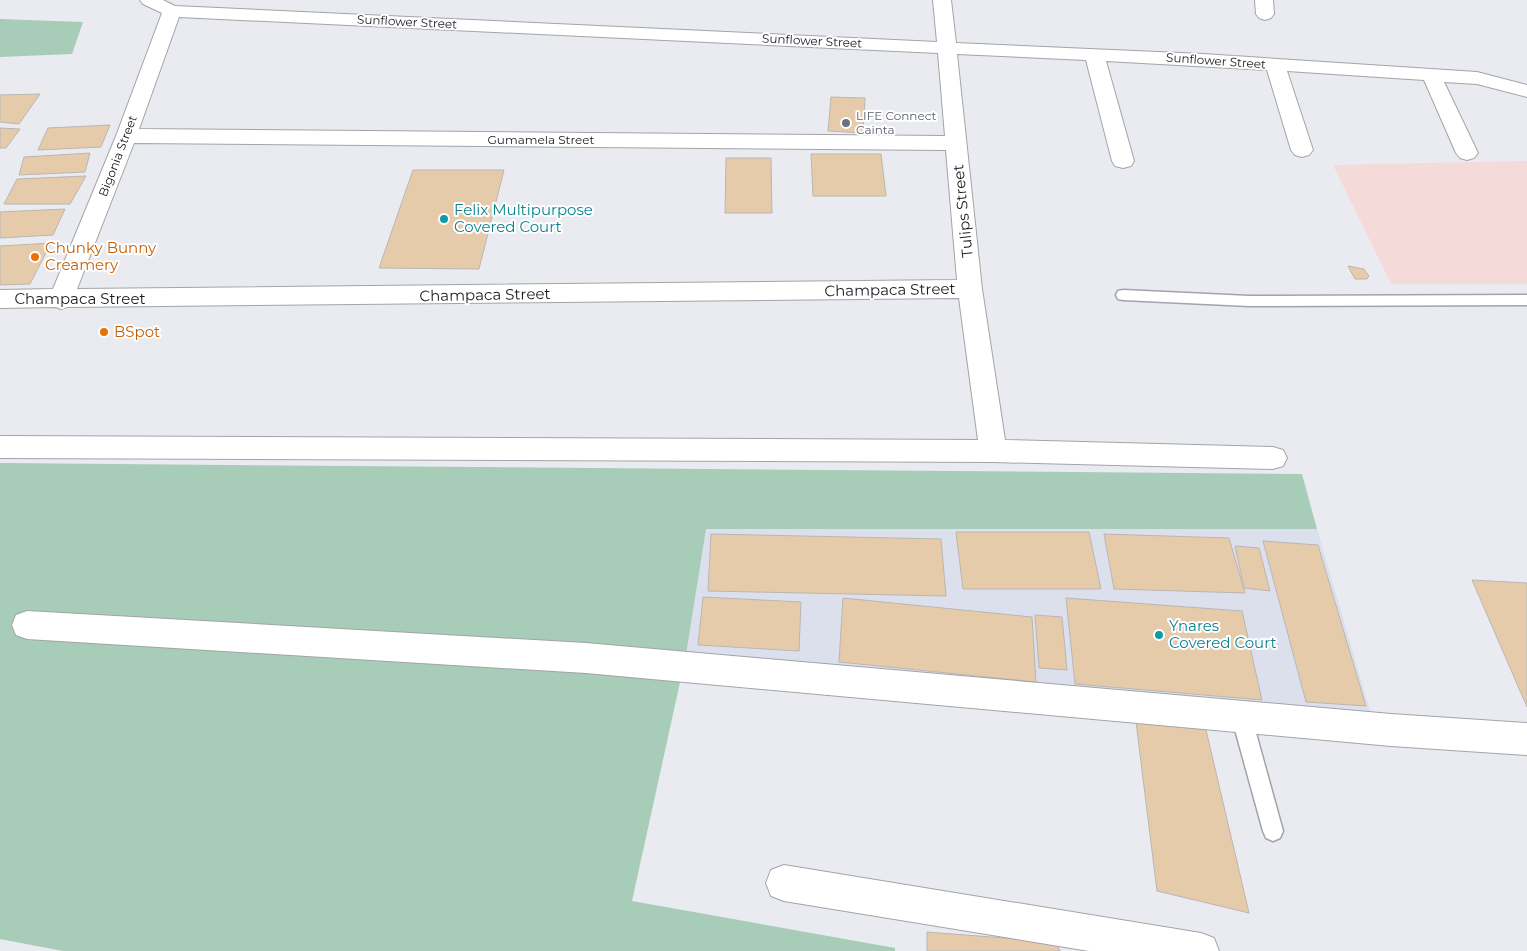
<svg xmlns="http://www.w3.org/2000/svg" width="1527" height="951" viewBox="0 0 1527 951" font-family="Montserrat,sans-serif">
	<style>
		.built { fill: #dce0ed }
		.industrial { fill: #f5dada }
		.green { fill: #a7ccb7 }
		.building { fill: #e6cbab; stroke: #bab6b2 }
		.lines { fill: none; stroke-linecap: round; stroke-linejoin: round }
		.service-casing { stroke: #a2a4a9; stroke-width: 3 }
		.minor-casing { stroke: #a2a4a9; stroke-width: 2 }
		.service { fill: #fff; fill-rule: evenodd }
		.minor { fill: #fff; fill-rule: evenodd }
		.worship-dot { fill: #6b7280; stroke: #fff; stroke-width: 2 }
		.culture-dot { fill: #0f9aa8; stroke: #fff; stroke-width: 2 }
		.food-dot { fill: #e8710a; stroke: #fff; stroke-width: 2 }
		.labels { text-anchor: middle; stroke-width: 4; stroke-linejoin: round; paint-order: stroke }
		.far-street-label { font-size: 12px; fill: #1a1b1d; stroke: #fff }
		.far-worship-label { font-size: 12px; fill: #5b616d; stroke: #fff; text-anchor: start }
		.culture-label { font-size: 15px; fill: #0d838f; stroke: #fff; text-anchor: start }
		.street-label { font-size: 15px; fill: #1a1b1d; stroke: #fff }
		.food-label { font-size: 15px; fill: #c56008; stroke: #fff; text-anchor: start }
	</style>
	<rect width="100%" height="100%" fill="#eaebf1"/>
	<path class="built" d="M706 529H1317L1378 738 686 655Z"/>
	<path class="industrial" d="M1527 161V284H1391L1333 165Z"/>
	<path class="green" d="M0 19 83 22 72 54 0 57Z
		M0 463 1302 474 1317 529H706L686 655 632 901 895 948V951H63L0 939Z"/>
	<path class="building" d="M40 94 19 124 0 122V95Z
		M831 97 865 98 863 133 828 131Z
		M110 125 101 147 38 150 48 128Z
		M0 128 20 129 6 148H0Z
		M90 153 85 172 19 175 24 157Z
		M811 154H881L886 196H813Z
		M726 158H771L772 213H725Z
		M413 170H504L479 269 379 268Z
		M86 176 70 204H4L17 179Z
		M65 209 53 235 0 238V212Z
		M51 243 30 284 0 285V246Z
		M1348 266 1364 269 1369 276 1367 279H1355Z
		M956 532H1089L1101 589H963Z
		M711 534 941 539 946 596 708 591Z
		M1104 534 1229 538 1245 593 1114 589Z
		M1263 541 1318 545 1366 706 1306 702Z
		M1235 546 1259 548 1270 591 1244 588Z
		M1472 580 1527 583V707Z
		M703 597 801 602 799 651 698 645Z
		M843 598 1032 617 1036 682 839 662Z
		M1066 598 1242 611 1262 700 1075 684Z
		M1035 615 1062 617 1067 670 1039 668Z
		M1135 714 1203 717 1249 913 1157 891Z
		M927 932 1056 942 1060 951H927Z"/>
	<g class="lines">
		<g class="service-casing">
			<path id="service" d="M1123 290 1249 296 1527 295V305L1249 306 1123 300 1118 299 1116 295 1118 291Z
				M1241 705 1248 708 1251 715 1283 831 1280 838 1273 841 1266 838 1263 831 1231 715 1234 708Z"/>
		</g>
		<g class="minor-casing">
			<path id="minor" d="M140 0H163L175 6 937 42 933 0H951L956 43 1203 54 1477 72 1527 85V97L1477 84 1444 82 1478 153 1474 158 1467 160 1460 158 1456 153 1424 80 1287 71 1313 150 1309 155 1302 157 1295 155 1291 150 1267 70 1106 61 1134 161 1131 166 1123 168 1115 166 1112 161 1086 60 957 54 982 289 1005 440 1273 447 1283 450 1287 458 1283 466 1273 469 993 462 0 458V436L978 440 959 298 67 307 61 309 56 307 0 308V290L53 289 116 136 162 13 143 4ZM179 17 938 53 945 136 139 129ZM134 143 946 150 957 280 77 289Z
				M1255 0H1273L1274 14 1271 18 1265 20 1259 18 1256 14Z
				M27 611 586 643 1391 714 1527 723V755L1391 746 586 673 27 639 16 635 12 625 16 615Z
				M784 865 1201 933 1214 938 1219 951H1089L784 901 771 896 766 883 771 870Z"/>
		</g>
		<use href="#service" class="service"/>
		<use href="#minor" class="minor"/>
	</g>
	<circle class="worship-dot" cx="846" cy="123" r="5"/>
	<g class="culture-dot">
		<circle cx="444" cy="219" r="5"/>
		<circle cx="1159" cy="635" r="5"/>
	</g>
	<g class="food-dot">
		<circle cx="35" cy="257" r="5"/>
		<circle cx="104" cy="332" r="5"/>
	</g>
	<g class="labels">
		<g class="far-street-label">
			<text transform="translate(407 22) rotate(3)" y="4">Sunflower Street</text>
			<text transform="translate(812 41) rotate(3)" y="4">Sunflower Street</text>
			<text transform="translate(1216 61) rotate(4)" y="4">Sunflower Street</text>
			<text x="541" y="144">Gumamela Street</text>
			<text transform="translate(118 156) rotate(-69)" y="4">Bigonia Street</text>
		</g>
		<g class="far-worship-label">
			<text x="856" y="120">LIFE Connect<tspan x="856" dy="14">Cainta</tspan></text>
		</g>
		<g class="culture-label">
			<text x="454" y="215">Felix Multipurpose<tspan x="454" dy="17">Covered Court</tspan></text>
			<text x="1169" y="631">Ynares<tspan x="1169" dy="17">Covered Court</tspan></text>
		</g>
		<g class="street-label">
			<text transform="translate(963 211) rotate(-96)" y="5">Tulips Street</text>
			<text transform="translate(890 290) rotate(-1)" y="5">Champaca Street</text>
			<text transform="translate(485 295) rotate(-1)" y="5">Champaca Street</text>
			<text x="80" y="304">Champaca Street</text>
		</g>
		<g class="food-label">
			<text x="45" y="253">Chunky Bunny<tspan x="45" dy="17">Creamery</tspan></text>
			<text x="114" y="337">BSpot</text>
		</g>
	</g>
</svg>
